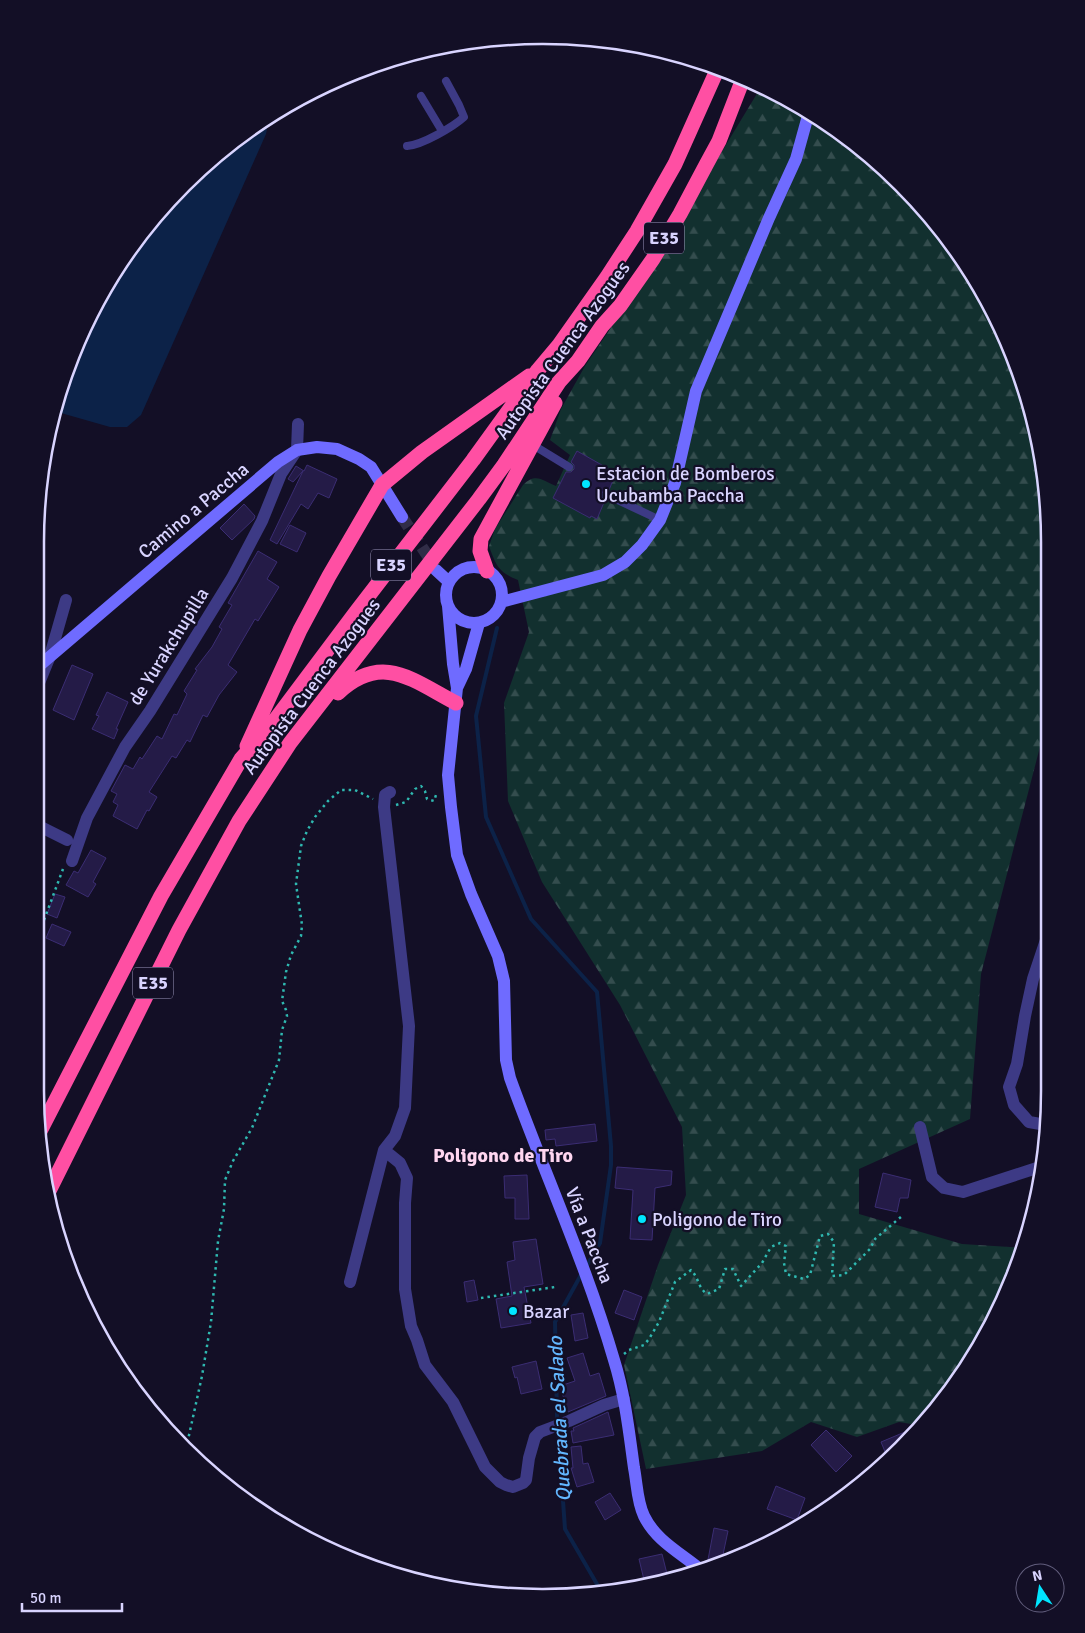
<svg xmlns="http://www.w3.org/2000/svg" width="1085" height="1633" viewBox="0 0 1085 1633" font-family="Signika,sans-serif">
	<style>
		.forest { fill: url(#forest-firs) }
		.water { fill: #0c2248 }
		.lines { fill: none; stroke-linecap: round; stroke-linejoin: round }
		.stream { stroke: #0c2248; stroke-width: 4 }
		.building { fill: #241b47; stroke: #3b2d73 }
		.secondary-tunnel { stroke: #312d47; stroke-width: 12; stroke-dasharray: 12 6; stroke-linecap: butt }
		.path { stroke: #2fb8b0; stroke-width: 2.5; stroke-dasharray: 2.5 4; stroke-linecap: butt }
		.lane { stroke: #3d3a85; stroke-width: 8 }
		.street { stroke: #3d3a85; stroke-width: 12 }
		.secondary { stroke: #6f6bff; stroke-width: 12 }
		.highway { stroke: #ff4fa3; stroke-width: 15 }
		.poi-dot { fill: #00e5ff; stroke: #130f26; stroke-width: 2 }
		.labels { text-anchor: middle; stroke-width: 4.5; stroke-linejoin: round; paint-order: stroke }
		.shield { fill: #130f26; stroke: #9e99be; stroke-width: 1 }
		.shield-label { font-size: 18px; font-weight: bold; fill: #d9d4ff }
		.street-label { font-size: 19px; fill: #d9d4ff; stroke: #130f26 }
		.poi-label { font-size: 19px; fill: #d9d4ff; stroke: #130f26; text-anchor: start }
		.neighbourhood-label { font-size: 20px; font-weight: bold; fill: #ffd6f0; stroke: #130f26 }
		.water-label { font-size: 20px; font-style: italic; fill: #62b6ff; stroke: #130f26 }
		.rim { fill: none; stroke: #d9d4ff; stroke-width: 2.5 }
	</style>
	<defs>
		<pattern id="forest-firs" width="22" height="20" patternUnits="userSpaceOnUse" patternTransform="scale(1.25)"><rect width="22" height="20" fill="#12302f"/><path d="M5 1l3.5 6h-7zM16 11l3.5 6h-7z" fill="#344d4e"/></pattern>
	</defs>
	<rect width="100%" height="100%" fill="#130f26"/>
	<path class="forest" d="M761 87 796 103 877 161 945 234 998 318 1033 411 1049 510 1048 716 981 974 970 1119 859 1169V1214L962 1244 1024 1248 998 1315 923 1426 899 1422 857 1437 811 1422 762 1451 646 1469 624 1365 658 1265 686 1195 682 1127 620 1005 542 882 508 801 504 703 529 632 518 580C498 572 496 565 489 546L495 529 523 485C536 472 543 481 556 486L570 455 550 440 561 409 585 366 652 267Z"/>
	<path class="water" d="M269 118 266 134 141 415 127 427H110L54 411 62 380 87 318 161 208 234 140Z"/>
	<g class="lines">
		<path class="stream" d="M497 628 476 716 486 817 531 919 597 992 611 1146V1165L600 1243 586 1267
			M582 1273 555 1322 557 1415 565 1529 601 1591"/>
	</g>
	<path class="building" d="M577 451 616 473 609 490H604L602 493V498L605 500 597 519 591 516 590 518 553 498 566 472H571L574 469V465L571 462Z
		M307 465 337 479 329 498 318 493 308 509 301 504 277 544 270 540 303 471 293 482 288 479 296 466 304 471Z
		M244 504 255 516 254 519 232 540 220 528Z
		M290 525 306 533 297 552 280 544Z
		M258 551 277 562 267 579 279 587 258 621 255 619 228 665 237 672 219 695 207 717 203 715 190 742 187 740 176 758 172 756 149 792 157 797 149 811 147 810 137 829 113 816 118 805 113 802 117 794 111 791 125 765 133 769 140 757 142 759 157 736 162 739 174 714 177 715 187 694 184 691 197 670 195 669 212 647 222 629 219 627 232 605 228 603Z
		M72 665 93 674 74 720 53 710Z
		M107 692 128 702 116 729H118L114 739 92 729 99 716 96 715Z
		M91 850 106 858 93 882 96 884 88 897 66 885 74 871 78 873Z
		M55 894 65 897 57 918 47 914Z
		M52 924 71 932 64 946 46 938Z
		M595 1124 597 1141 556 1146 555 1139 546 1140 545 1130Z
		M617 1167 672 1171 671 1185 655 1188 652 1240 630 1239 633 1190 615 1188Z
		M883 1173 911 1180 908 1198H900L897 1212 875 1207Z
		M527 1175 529 1219H515V1198H505L504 1176Z
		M536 1239 543 1284 524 1287 531 1323 501 1328 496 1299 512 1296 507 1262 515 1260 513 1242Z
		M474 1280 478 1300 467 1302 464 1282Z
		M624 1290 642 1297 634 1320 615 1313Z
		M583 1313 588 1338 575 1341 571 1315Z
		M583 1353 590 1376 599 1373 606 1396 568 1412 560 1386 575 1381 567 1358Z
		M536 1361 542 1389 521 1394 517 1377 515 1378 512 1367Z
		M608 1412 614 1435 573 1443 571 1431H574L573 1428Z
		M924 1424 899 1449 886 1454 881 1442Z
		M826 1430 852 1456 836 1472 811 1445Z
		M581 1446 583 1464 588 1463 594 1482 577 1487 571 1468H573L571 1447Z
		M776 1486 805 1498 797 1520 767 1509Z
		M610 1493 621 1510 605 1520 595 1502Z
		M714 1528 728 1531 721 1564 709 1568 707 1565Z
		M662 1554 668 1578 645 1584 639 1559Z"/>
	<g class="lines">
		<path class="secondary-tunnel" d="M402 517 435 567"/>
		<path class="path" d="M396 805 406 802 415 789 421 786 425 791 427 799 434 801 436 795
			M44 920 63 869
			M481 1298 555 1287
			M624 1354 629 1350 644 1345 649 1339 659 1322 675 1282 691 1270C699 1278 698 1288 707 1294L719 1289 725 1269H733L741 1286 762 1263 771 1247 780 1243 786 1246 784 1263 786 1274 804 1279 810 1275 820 1236 828 1234 834 1242 832 1276 844 1275 870 1249 875 1239 902 1216
			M186 1449 202 1376 211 1322 218 1241 224 1209 225 1180 233 1161 252 1128 279 1060 282 1030 287 1016 286 1010 282 1001 286 972 291 955 301 936 302 925 296 884 301 846 307 831 315 817 328 801 341 790H355L373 799"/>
		<path class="lane" d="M421 96 442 131
			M407 146C422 145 453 127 464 117L459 105 446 81
			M533 445 569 467
			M607 495 660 520"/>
		<path class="street" d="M39 683 50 656 66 600
			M390 792 385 795 384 807 409 1026 405 1108 395 1136 384 1150 400 1163 407 1178 405 1203V1289L411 1326 417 1340 425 1365 453 1402 485 1467 500 1482 506 1485 513 1487 523 1483 526 1480 529 1458 535 1437 540 1432 569 1421 604 1405 624 1399
			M39 826 67 840
			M72 861 87 818 125 747 150 711 232 578 262 521 281 474 297 450 298 424
			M1046 1125 1029 1122 1014 1105 1009 1087 1017 1064 1025 1016 1033 979 1047 937
			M920 1127 932 1177 944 1188 963 1192 1043 1166
			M350 1282 384 1150"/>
		<path class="secondary" d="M446 595a28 28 0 1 1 56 0a28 28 0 1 1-56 0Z
			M436 570 449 582
			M501 602 603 575 625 562 642 545 660 520 675 483 696 391 769 218 796 159 809 112
			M448 606 453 664 457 688 448 775 451 807 457 855 471 894 498 956 504 981 506 1060 510 1078C544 1172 586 1264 614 1360 625 1395 629 1432 634 1468 637 1483 637 1502 644 1516 656 1541 681 1553 701 1570
			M39 666 278 462 297 450 317 447 337 449 359 459 371 467 402 517
			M457 688 466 669 479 623"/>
		<path class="highway" d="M487 571 480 551 481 539 555 403
			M338 693C382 652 412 680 456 703
			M247 746 300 630 329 576 382 485 422 452 529 376
			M39 1133 161 896 241 759 272 724 356 612 473 460 538 370 559 345 607 277 637 231 675 164 718 68
			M48 1193 179 930 239 821 290 743 479 499 504 465 559 382 578 361 602 326 620 306 653 259 680 214 706 165 719 141 743 79"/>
	</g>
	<g class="poi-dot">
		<circle cx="586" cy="484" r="5"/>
		<circle cx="642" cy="1219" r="5"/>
		<circle cx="513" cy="1311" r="5"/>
	</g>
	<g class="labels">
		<g class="shield">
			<rect x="644" y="222.5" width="40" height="31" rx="4"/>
			<rect x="371" y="549.5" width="40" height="31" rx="4"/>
			<rect x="133" y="967.5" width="40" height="31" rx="4"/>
		</g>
		<g class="shield-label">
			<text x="664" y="244">E35</text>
			<text x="391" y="571">E35</text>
			<text x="153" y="989">E35</text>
		</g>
		<g class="street-label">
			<text transform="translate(562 350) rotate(-54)" y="7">Autopista Cuenca Azogues</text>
			<text transform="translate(193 510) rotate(-40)" y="7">Camino a Paccha</text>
			<text transform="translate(168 646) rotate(-58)" y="7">de Yurakchupilla</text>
			<text transform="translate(311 686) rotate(-53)" y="7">Autopista Cuenca Azogues</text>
			<text transform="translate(590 1235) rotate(69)" y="7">Vía a Paccha</text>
		</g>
		<g class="poi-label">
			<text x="596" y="480">Estacion de Bomberos<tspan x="596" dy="22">Ucubamba Paccha</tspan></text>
			<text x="652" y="1226">Poligono de Tiro</text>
			<text x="523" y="1318">Bazar</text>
		</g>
		<g class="neighbourhood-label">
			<text x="503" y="1162">Poligono de Tiro</text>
		</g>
		<g class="water-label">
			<text transform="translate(559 1419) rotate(-93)" y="7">Quebrada el Salado</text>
		</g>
	</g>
	<path d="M0 0H1085V1633H0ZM542 44H543A498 498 0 0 1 1041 542V1091A498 498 0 0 1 543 1589H542A498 498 0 0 1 44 1091V542A498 498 0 0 1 542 44Z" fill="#130f26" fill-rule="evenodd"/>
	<path class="rim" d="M542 44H543A498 498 0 0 1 1041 542V1091A498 498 0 0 1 543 1589H542A498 498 0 0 1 44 1091V542A498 498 0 0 1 542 44Z"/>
	<g transform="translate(1040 1588) rotate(348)"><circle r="24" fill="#130f26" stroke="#625e7d"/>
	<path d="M0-4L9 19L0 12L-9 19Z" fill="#00e5ff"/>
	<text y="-8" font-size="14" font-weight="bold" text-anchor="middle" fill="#d9d4ff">N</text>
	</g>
	<path d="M22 1603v8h100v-8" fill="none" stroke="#d9d4ff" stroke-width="2.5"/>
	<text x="30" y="1603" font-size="15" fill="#d9d4ff" stroke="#130f26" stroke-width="4" paint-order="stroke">50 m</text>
</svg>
